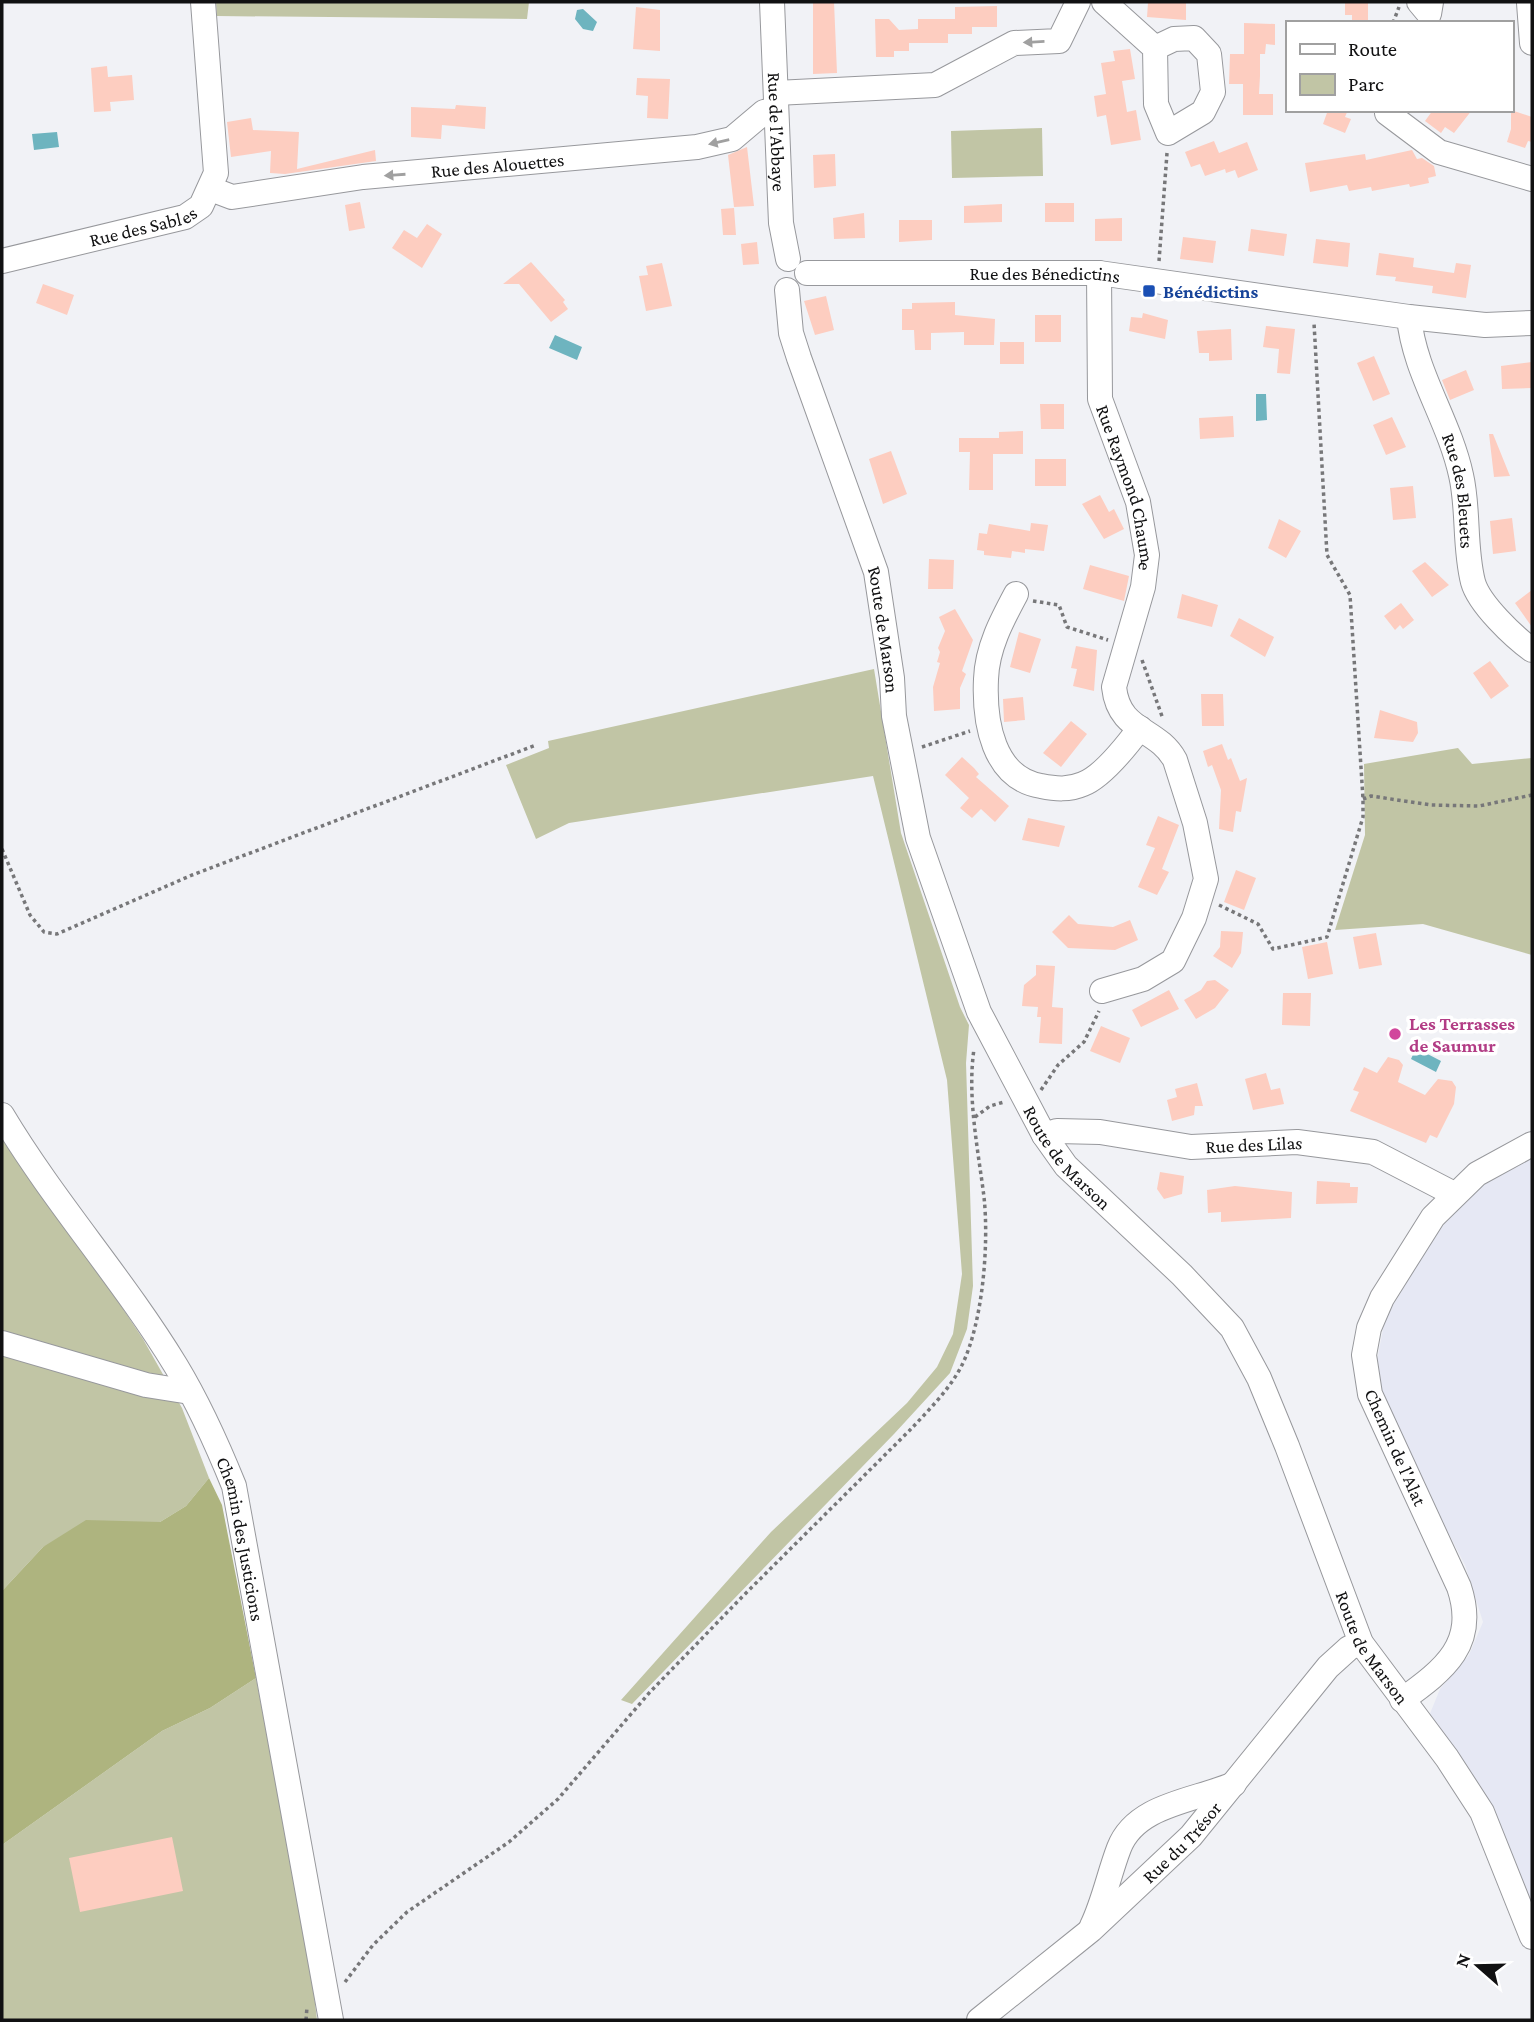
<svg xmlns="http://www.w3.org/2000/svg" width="1534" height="2022" viewBox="0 0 1534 2022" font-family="'Crimson Pro',serif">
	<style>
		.built { fill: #e6e8f4 }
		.green { fill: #c1c5a5 }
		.forest { fill: #aeb47f }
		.water { fill: #6eb4bf }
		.building { fill: #fdcdc0 }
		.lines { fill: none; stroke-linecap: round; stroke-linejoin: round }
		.minor-casing { stroke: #97989c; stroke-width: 26 }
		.path { stroke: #777779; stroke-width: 3.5; stroke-dasharray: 3.5 3.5; stroke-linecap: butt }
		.minor { stroke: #fff; stroke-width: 24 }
		.oneway { fill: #a0a0a0 }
		.transit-dot { fill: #1a4fb4; stroke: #fff; stroke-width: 2.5 }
		.hotel-dot { fill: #d1479c; stroke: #fff; stroke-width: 2.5 }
		.labels { text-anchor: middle; stroke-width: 7; stroke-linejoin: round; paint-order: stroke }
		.street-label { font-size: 19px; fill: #111112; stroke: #fff }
		.transit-label { font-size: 19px; font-weight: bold; fill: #164399; stroke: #fff; text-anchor: start }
		.hotel-label { font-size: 19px; font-weight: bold; fill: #b23c85; stroke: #fff; text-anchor: start }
	</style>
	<rect width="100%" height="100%" fill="#f1f2f6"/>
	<path class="built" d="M1532 1156V1907L1493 1807 1429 1716 1440 1689 1469 1655 1483 1622 1465 1565 1410 1459 1374 1376 1385 1319 1436 1233 1486 1180Z"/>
	<path class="green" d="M216 2H529L527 19 217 16Z
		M1042 128 1043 176 952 178 951 131Z
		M874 669 901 833 960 1007 969 1025 966 1063 973 1286 967 1329 950 1373 894 1434 632 1704 621 1700 771 1532 907 1403 937 1367 953 1334 962 1274 947 1080 873 776 569 823 536 839 506 765 549 748 548 741Z
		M1458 748 1472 764 1532 758V955L1423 924 1335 930 1365 835 1364 764Z
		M2 1127 143 1339 182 1408 209 1478 186 1506 160 1522H125L43 1547 2 1591Z
		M256 1678 311 1968 317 2020H2V1845L162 1731 210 1708Z"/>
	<path class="forest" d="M209 1478 222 1505 256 1678 210 1708 162 1731 2 1845V1591L43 1547 86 1520 160 1522 186 1506Z"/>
	<path class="water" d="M583 9 597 22 593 31 583 29 575 19 577 10Z
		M57 132 59 147 34 150 32 134Z
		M555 335 582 347 577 360 549 348Z
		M1256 394H1266L1267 420 1256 421Z
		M1416 1048 1441 1061 1436 1072 1411 1059Z"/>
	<path class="building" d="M813 2H834L837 73 813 74Z
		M1156 2H1186V20L1147 17 1148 3Z
		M1345 2H1368V20H1352V15H1345Z
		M997 6V27H972V34H948V43H909V51H894V57H876L875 19H889L899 30 918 29V19H955V7Z
		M636 7 660 10V51L633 49Z
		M1244 23 1275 24V45L1266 44 1265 54H1260V76L1259 94H1273V115H1243V84H1229L1230 54H1244Z
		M1130 49 1135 79 1122 81 1127 112 1136 110 1141 140 1111 145 1106 115 1097 117 1094 96 1106 94 1101 63 1115 61 1113 51Z
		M107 66 108 77 132 75 134 100 110 102 111 111 94 112 91 68Z
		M637 78 670 79 668 119 647 118 648 96 636 95Z
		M456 105 486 107 485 129 442 125 441 139 411 137V107L455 109Z
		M1328 110H1348L1345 117 1351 119 1345 133 1323 124Z
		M1433 110H1472L1454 133 1445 127 1441 133 1425 121Z
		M1511 110 1532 117V142L1528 141 1525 148 1507 142 1511 129Z
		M251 118 253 130 299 132 297 169 375 150 376 161 285 174 270 173 271 151 231 157 227 122Z
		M1214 141 1219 153 1247 142 1258 170 1238 178 1235 170 1226 173 1225 169 1205 176 1200 164 1191 167 1185 152Z
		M747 147 754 206 734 207 728 155Z
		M1412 150 1417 159 1422 158 1434 166 1436 176 1428 178 1429 183 1410 187 1409 184 1372 191 1371 187 1349 191 1347 185 1310 192 1305 163 1365 154 1366 160Z
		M835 154 836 186 814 188 813 155Z
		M360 202 365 228 349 231 345 205Z
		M1045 203H1074V222H1045Z
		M1002 204V222L964 223V206Z
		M734 208 736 235H723L721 209Z
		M864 213 865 238 834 239 833 218Z
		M1122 218V241H1095V219Z
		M899 220H932V240L899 242Z
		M427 224 442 234 422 268 392 248 404 230 417 238Z
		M1251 229 1287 234 1284 256 1248 251Z
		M1183 237 1216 241 1213 263 1180 259Z
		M1316 239 1350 243 1348 267 1313 263Z
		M757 242 759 264 743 265 741 244Z
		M1379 253 1414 258 1413 267 1454 273 1456 263 1471 265 1466 298 1432 293 1433 286 1395 281 1396 277 1376 275Z
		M531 262 565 300 563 302 568 309 551 322 519 284H503Z
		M662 263 672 306 646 311 639 276 648 275 646 266Z
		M43 284 74 295 67 315 36 303Z
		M826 296 834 330 815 335 804 301Z
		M955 302V315L995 319 994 345H964V332L931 333V350H915L914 330H902V309H912V303Z
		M1143 313 1168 320 1165 339 1129 331 1131 317 1142 318Z
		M1035 315H1061V342H1035Z
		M1266 326 1295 329 1290 374 1277 373 1279 349 1263 347Z
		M1231 329 1232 360 1209 361V353H1199L1197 331Z
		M1000 342H1024V364H1000Z
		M1374 356 1390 394 1373 401 1357 363Z
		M1532 362V388L1502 389 1501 366Z
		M1466 370 1474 390 1450 400 1442 380Z
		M1040 404H1064V429H1041Z
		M1233 416 1234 437 1200 439 1199 418Z
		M1392 417 1406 447 1386 455 1373 425Z
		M1023 431V454H993V490H969L970 452H959V438H999V432Z
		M1489 434H1493L1510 476 1494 477Z
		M891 451 907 494 883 504 869 459Z
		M1035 459H1066V486H1035Z
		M1413 486 1416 518 1393 520 1390 488Z
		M1100 495 1109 512 1114 509 1124 529 1104 539 1082 504Z
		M1512 518 1516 551 1493 554 1490 521Z
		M1279 519 1301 531 1286 558 1268 548Z
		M1031 523 1048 525 1044 551 1025 549V553L1012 551 1011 558 984 555V551L977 550 979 533 987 534 989 524 1030 531Z
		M929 559 954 560 953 589H928Z
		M1425 562 1449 585 1432 597 1412 571Z
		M1090 565 1129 576 1124 601 1083 589Z
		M1532 590V627L1515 603Z
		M1182 594 1218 605 1212 627 1177 618Z
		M1401 603 1414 620 1403 629 1400 625 1395 630 1384 616Z
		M955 609 973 640 962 671 966 674 960 688V709L934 711 933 687 940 663 937 662 940 652 938 648 945 631 939 617Z
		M1239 618 1274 637 1265 657 1230 636Z
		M1019 632 1041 639 1030 673 1010 667Z
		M1076 646 1097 650 1094 691 1073 686 1077 669 1071 668Z
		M1490 661 1509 686 1491 699 1473 673Z
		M1201 694H1223L1224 726H1202Z
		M1023 697 1025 720 1004 722 1003 699Z
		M1380 710 1417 722 1418 733 1413 742 1374 738Z
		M1071 721 1087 734 1061 767 1043 753Z
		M1222 744 1228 760 1231 758 1240 781 1247 778 1241 812 1236 811 1233 832 1219 829 1221 790 1212 765 1208 767 1203 751Z
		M962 757 974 768 979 774 976 777 1009 806 995 822 981 809 972 818 960 808 969 798 945 775Z
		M1158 816 1179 825 1162 869 1169 872 1157 895 1138 887 1155 848 1146 845Z
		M1028 818 1065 826 1059 847 1022 840Z
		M1236 870 1256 878 1244 910 1224 902Z
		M1069 915 1078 924 1113 927 1130 920 1138 940 1115 950 1068 948 1052 932Z
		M1221 931 1243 932 1241 953 1232 968 1213 956 1220 947Z
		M1376 933 1382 965 1359 969 1353 937Z
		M1327 942 1333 974 1308 979 1302 947Z
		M1036 965 1055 966 1052 1007 1063 1008 1062 1044 1039 1043 1041 1017H1037L1038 1007 1022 1006 1024 985 1036 975Z
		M1215 980 1229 990 1215 1008 1196 1019 1184 1000 1201 990 1207 981Z
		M1169 990 1179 1009 1141 1027 1132 1010Z
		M1283 993H1311L1310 1026 1282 1025Z
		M1101 1026 1130 1038 1120 1063 1090 1051Z
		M1388 1057 1399 1060 1403 1065 1398 1082 1425 1095 1438 1079 1452 1081 1456 1087 1454 1104 1437 1138 1430 1135 1426 1143 1350 1111 1359 1092 1353 1090 1364 1067 1377 1073Z
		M1266 1073 1271 1090 1280 1088 1284 1104 1253 1110 1245 1079Z
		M1197 1083 1203 1106H1195L1194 1115 1172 1121 1167 1100 1177 1097 1175 1089Z
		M1160 1172 1184 1176 1182 1194 1164 1199 1157 1189Z
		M1317 1181 1350 1183V1187H1358L1357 1203 1316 1204Z
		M1235 1186 1292 1192 1291 1218 1221 1222V1212L1208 1213 1207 1190Z
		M172 1837 183 1891 80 1912 69 1858Z"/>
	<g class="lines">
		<g class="minor-casing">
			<g id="minor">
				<path id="s1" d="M772 2 781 223 788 259"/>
				<path d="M1104 2 1155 48 1156 104 1168 133 1203 112 1213 92 1209 54 1194 38 1174 39 1155 48"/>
				<path d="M1419 2 1429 14 1431 2"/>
				<path d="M1529 3 1532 43"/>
				<path d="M776 93 935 85 1014 43 1059 41 1078 2"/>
				<path d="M1387 113 1439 152 1532 179"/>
				<path id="s2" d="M211 189 232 197 363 177 697 147 732 139 764 112 776 109"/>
				<path id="s3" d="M2 261 185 217 201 206 216 173 203 2"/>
				<path id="s4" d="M807 273H1099L1409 317 1485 325 1532 323"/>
				<path id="s5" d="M1099 273 1100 399 1138 502 1147 555 1143 587 1114 687C1119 733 1157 727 1175 760L1195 823 1206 879 1194 918 1173 961 1143 979 1102 991"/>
				<path id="s6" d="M787 290 791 333 799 358 876 572 892 678 894 716 918 838 979 1012 1044 1135 1066 1166 1182 1275 1232 1328 1259 1378 1287 1446 1361 1643 1447 1758 1482 1812 1532 1937"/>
				<path id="s7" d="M1409 317C1414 372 1449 420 1461 475 1469 509 1464 547 1473 582 1479 604 1514 637 1532 650"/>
				<path d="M1016 594C1002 620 987 648 986 679 984 722 993 778 1041 786 1056 789 1069 790 1083 784 1102 777 1128 744 1140 728"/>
				<path id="s8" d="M2 1115C54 1202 123 1279 176 1366 199 1404 217 1444 234 1486L331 2020"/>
				<path id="s9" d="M1044 1135 1057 1131 1100 1132 1191 1147 1297 1142 1373 1152 1454 1194"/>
				<path d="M2 1343 146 1385 190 1392"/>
				<path d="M1402 1700C1445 1669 1478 1644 1459 1587L1370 1394 1364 1355 1369 1328 1382 1298 1433 1217 1477 1174 1532 1144"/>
				<path d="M1092 1926C1104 1901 1109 1874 1119 1848 1136 1804 1195 1801 1234 1784"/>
				<path id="s10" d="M979 2020 1091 1930 1191 1836 1328 1667 1349 1648 1361 1643"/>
			</g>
		</g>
		<path class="path" d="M1393 23 1399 7
			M1159 261 1167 153
			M1033 601 1059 605 1067 627 1108 640
			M1142 660 1163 719
			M922 747 970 731
			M1363 799 1371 796 1431 805 1479 806 1532 795
			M2 849 30 915 44 932 57 934 192 875 536 745
			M1219 905 1258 924 1273 949 1327 937 1363 817V799L1350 595 1327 555 1314 323
			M1041 1090 1058 1065 1084 1042 1099 1011
			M975 1117 990 1106 1004 1102
			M345 1982 373 1945 407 1912 509 1842 558 1799 650 1692 742 1597 909 1431C928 1411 950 1389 962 1365 983 1322 989 1244 984 1197 978 1149 967 1097 974 1049
			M306 2020 307 2007"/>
		<use href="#minor" class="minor"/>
	</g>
	<defs><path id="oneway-solid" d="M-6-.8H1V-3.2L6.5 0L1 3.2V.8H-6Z" transform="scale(1.75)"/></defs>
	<g class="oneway">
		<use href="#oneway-solid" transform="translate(1034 42) rotate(177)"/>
		<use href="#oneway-solid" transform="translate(719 142) rotate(167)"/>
		<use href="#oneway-solid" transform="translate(395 175) rotate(176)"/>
	</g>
	<rect class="transit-dot" x="1142" y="284" width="14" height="14" rx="3.5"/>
	<circle class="hotel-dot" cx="1395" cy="1034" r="7"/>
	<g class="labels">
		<g class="street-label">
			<text dy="7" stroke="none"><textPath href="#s1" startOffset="130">Rue de l'Abbaye</textPath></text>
			<text dy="7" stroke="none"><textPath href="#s2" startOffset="290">Rue des Alouettes</textPath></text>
			<text dy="7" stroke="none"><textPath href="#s3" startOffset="145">Rue des Sables</textPath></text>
			<text dy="7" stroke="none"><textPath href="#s4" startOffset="238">Rue des Bénedictins</textPath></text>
			<text dy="7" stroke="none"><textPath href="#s5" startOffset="219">Rue Raymond Chaume</textPath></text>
			<text dy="7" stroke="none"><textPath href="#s7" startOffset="182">Rue des Bleuets</textPath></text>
			<text dy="7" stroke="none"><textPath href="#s6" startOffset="355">Route de Marson</textPath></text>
			<text dy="7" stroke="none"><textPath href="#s9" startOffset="212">Rue des Lilas</textPath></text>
			<text dy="7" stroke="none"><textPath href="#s6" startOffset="922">Route de Marson</textPath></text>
			<text transform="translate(1396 1447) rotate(66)" y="7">Chemin de l'Alat</text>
			<text dy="7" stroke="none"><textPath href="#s8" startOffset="492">Chemin des Justicions</textPath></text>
			<text dy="7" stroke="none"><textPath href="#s6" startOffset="1510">Route de Marson</textPath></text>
			<text dy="7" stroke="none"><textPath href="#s10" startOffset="270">Rue du Trésor</textPath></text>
		</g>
		<g class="transit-label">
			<text x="1163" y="298">Bénédictins</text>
		</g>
		<g class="hotel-label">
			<text x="1409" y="1030">Les Terrasses<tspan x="1409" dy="22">de Saumur</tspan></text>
		</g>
	</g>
	<rect width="1534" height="2022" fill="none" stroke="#111112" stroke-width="7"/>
	<rect x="1286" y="21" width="228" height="91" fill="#ffffff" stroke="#a0a0a0" stroke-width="2"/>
	<rect x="1300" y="44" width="35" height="10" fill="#ffffff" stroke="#a0a0a0" stroke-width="2"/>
	<text x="1348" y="56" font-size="21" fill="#111112">Route</text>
	<rect x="1300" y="74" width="35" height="21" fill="#c1c5a5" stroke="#a0a0a0" stroke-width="2"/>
	<text x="1348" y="91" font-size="21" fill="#111112">Parc</text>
	<g transform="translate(1478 1966) rotate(290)" stroke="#ffffff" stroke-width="5" paint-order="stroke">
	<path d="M0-5L12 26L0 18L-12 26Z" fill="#111112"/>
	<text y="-10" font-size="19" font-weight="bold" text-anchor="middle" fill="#111112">N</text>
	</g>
</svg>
